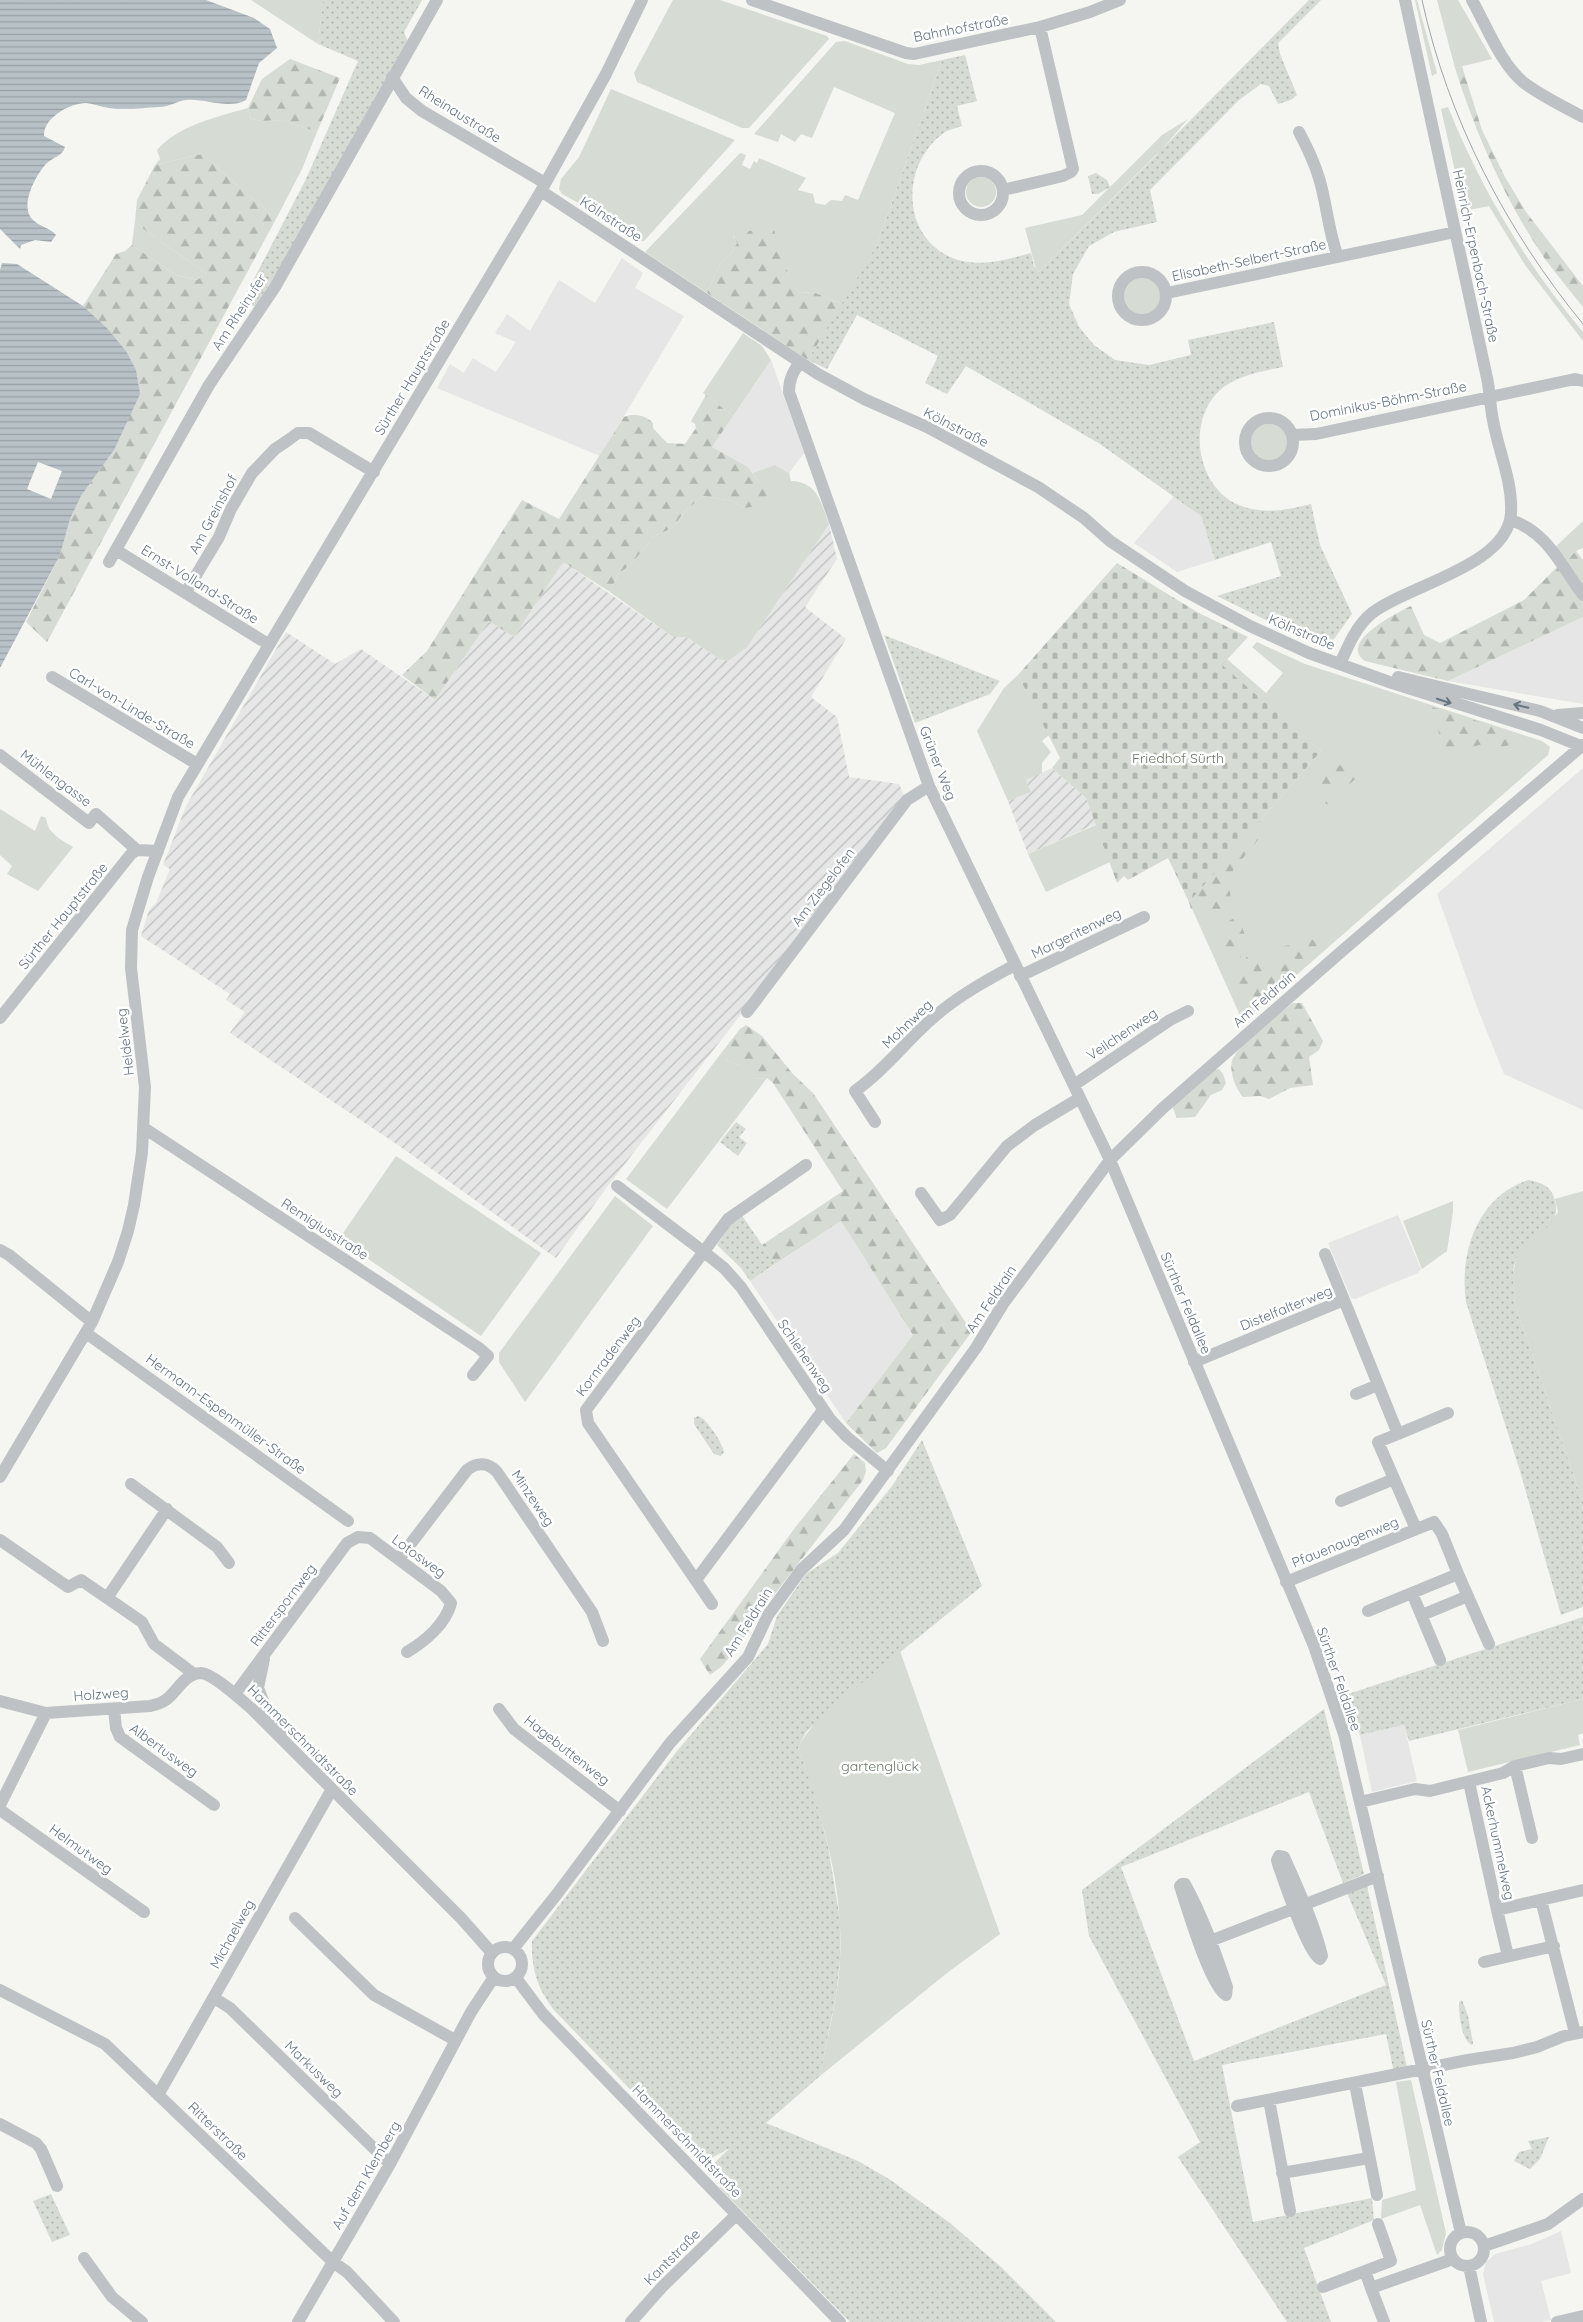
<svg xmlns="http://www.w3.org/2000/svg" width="1583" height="2322" viewBox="0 0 1583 2322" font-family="Quicksand,sans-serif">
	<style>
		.built { fill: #e5e6e5 }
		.industrial { fill: url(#industrial-furrows) }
		.green { fill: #d6dbd3 }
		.forest { fill: url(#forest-firs) }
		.cemetery { fill: url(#cemetery-stones) }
		.park { fill: url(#park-dots) }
		.water { fill: url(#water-rules) }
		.pier { fill: #f5f5f1 }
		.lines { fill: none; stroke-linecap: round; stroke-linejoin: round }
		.minor { stroke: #bec2c5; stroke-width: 12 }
		.tram { stroke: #a0a6aa; stroke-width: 1 }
		.oneway { stroke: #667580 }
		.labels { text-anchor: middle; stroke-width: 5; stroke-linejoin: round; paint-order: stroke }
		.street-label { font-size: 14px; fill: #667580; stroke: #fff }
		.park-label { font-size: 14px; fill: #687864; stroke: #fff }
	</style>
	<defs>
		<pattern id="industrial-furrows" width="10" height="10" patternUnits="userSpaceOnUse" patternTransform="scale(1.25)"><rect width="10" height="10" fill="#e5e6e5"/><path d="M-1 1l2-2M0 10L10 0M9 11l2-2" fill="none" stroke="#bdbfbf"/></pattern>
		<pattern id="forest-firs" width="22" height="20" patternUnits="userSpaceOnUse" patternTransform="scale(1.25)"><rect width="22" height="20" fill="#d6dbd3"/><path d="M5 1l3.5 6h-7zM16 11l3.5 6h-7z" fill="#b1b6b0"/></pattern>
		<pattern id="cemetery-stones" width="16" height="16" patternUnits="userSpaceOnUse" patternTransform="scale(1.25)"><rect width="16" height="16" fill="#d6dbd3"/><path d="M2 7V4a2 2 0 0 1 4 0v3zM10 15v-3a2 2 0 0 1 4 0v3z" fill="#b1b6b0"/></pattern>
		<pattern id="park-dots" width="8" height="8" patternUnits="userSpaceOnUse" patternTransform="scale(1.25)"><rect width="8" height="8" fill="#d6dbd3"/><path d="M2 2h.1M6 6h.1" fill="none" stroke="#b1b6b0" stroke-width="1.8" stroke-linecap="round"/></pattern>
		<pattern id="water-rules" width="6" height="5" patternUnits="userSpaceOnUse" patternTransform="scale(1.25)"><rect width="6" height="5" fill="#b7c1c6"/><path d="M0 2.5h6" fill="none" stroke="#99a1a6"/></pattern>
	</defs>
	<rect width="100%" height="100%" fill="#f5f5f1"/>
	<path class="built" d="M622 258 643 273 635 288 684 316 600 456 437 388 450 364 464 373 473 358 496 372 516 342 495 333 507 314 530 331 559 280 595 303Z
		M771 360 804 453 789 473 775 465 753 473 748 467 712 447Z
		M1174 496 1201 516 1215 560 1177 572 1134 543Z
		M1583 617V704L1448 681Z
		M1583 768V1110L1504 1074 1477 1007 1437 894Z
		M1398 1215 1421 1269 1418 1273 1355 1299 1351 1298 1328 1243Z
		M841 1221 913 1335 846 1423 750 1281Z
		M1404 1725 1417 1781 1372 1792 1360 1735Z
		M1561 2231 1571 2273 1541 2281 1551 2320 1541 2322H1494L1483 2274 1486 2262 1495 2254 1532 2244Z"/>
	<path class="industrial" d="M829 524 837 559 805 607 846 639 811 697 837 717 849 777 899 784 904 795 749 1004 607 1187 556 1258 398 1145 230 1033 245 1012 226 1000 230 994 141 936 149 910 156 903 170 869 163 865 186 806 286 632 335 664 361 649 435 700 489 621 514 637 563 562 673 637H687L719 659 747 647Z
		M1052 768 1086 798 1096 824 1028 854 1008 801 1031 792 1026 780Z"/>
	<path class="green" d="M251 0H323L318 44Z
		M673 0H720L827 36 829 39 749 128H742L637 82 634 73Z
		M1415 0H1417L1437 73 1432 76Z
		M1437 0H1458L1492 59 1455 68Z
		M845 41 908 64 919 65 942 60 877 245 843 304 813 292 800 293 791 284 787 268 742 238 733 235 737 243 731 254 720 263 707 293 645 252 740 153 746 155 742 165 750 169 754 161 757 163 759 158 806 178 798 190 813 194 815 203 825 205 831 200 842 201 845 195 858 200 895 113 834 87 812 138 801 134 795 142 781 134 778 142 754 134 836 42Z
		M611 89 735 140 644 241H641L615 223 562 194 559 189 561 179 579 157Z
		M1448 107C1481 189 1526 264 1583 332V341L1525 265 1489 206 1464 211 1441 109Z
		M248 108 251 119 261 121 282 120 317 132 302 169 276 219 202 154 155 165 160 159 157 150C179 125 217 117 248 108Z
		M1188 119 1162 149 1156 152 1158 153 1039 272 1036 269 1025 228 1082 215 1162 135Z
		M966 192a15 15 0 1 1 30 0a15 15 0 1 1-30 0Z
		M135 221 146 231 207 274 198 280 176 275 132 245Z
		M1123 296a20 20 0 1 1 40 0a20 20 0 1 1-40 0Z
		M743 333 762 346 771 360 733 416 703 393Z
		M1250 443a19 19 0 1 1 38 0a19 19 0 1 1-38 0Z
		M775 465 789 473 791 481C818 482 821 503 829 524L747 647 728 661 719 659 687 637H673L610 592 618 574 630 565 655 536 672 528 685 511 703 496 732 501 744 508 770 498 753 473Z
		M1583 521V548L1576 551 1564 563 1553 549Z
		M1257 642 1305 664 1542 741 1550 747 1548 755 1243 1022 1189 902 1321 751 1221 665 1227 659 1266 693 1283 673 1252 647Z
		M1018 675 1049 735 1042 741 1051 752 1042 763V773L1026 780 1031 792 1008 801 977 731 1004 688Z
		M0 809 35 831 41 816 46 818C48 834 60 839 73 847L38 891 7 874 12 866 0 855Z
		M1096 825 1110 862 1046 892 1028 854Z
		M722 1052 727 1061 741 1066 754 1079 767 1078 667 1209 626 1179Z
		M396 1156 541 1253 481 1336 339 1239Z
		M1583 1191V1503L1515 1304 1512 1278 1516 1260 1524 1245 1547 1227 1558 1212 1555 1199Z
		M615 1196 653 1226 525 1402 499 1362V1353Z
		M1453 1201V1212L1447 1251 1422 1269 1403 1221Z
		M900 1651 1000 1934 947 1973 820 2076C827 2038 838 1999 840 1960 844 1887 822 1815 798 1748 815 1713 870 1676 900 1651Z
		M1583 1699V1733L1578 1735 1580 1745 1468 1772 1458 1730Z
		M1411 2080 1446 2233 1442 2250 1437 2255 1420 2205 1381 2219 1382 2200 1416 2190 1396 2082Z"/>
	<path class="forest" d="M290 59 340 78 317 132 282 120 261 121 251 119 248 108 262 79Z
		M1462 66 1482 130 1505 177 1526 212 1583 286V307C1570 291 1557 275 1545 259 1505 200 1476 135 1455 68Z
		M202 154 276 219 47 642 26 622 60 555 70 519 81 496 114 450 106 327 83 306 116 254 125 251 132 245 176 275 197 280 207 274 146 231 135 221 137 200 155 165Z
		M773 227 792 284 800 293 813 292 843 304 808 360 707 293 720 263 731 254 737 243 733 234 742 238 749 231Z
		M706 395 733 416 712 447 748 467 771 498 765 505 744 508 732 501 703 496 685 511 672 528 655 536 630 565 618 574 610 592 563 562 514 637 489 621 435 700 402 675 427 651 522 500 559 519 624 417C634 413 645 415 653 423V428L667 443 685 444 696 428 695 424 691 421Z
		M1576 551 1583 560V617L1448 681 1365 661C1337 642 1399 612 1411 606L1424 635 1440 643 1524 600 1558 566 1564 563Z
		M1432 707 1503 729 1509 738V745L1503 747 1489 742 1449 754 1440 750 1437 743C1441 732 1438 726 1431 717Z
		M1341 765 1355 779 1350 784H1333L1331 788 1338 805C1320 809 1319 791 1313 778L1314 775Z
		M1259 821H1264L1267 829 1233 870V883L1229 889C1234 902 1226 915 1219 925L1212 927 1209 916 1201 904 1197 903 1191 909 1189 902Z
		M1236 917 1240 919 1247 943 1241 951V957L1235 961 1228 960V950L1219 945 1218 939 1229 921Z
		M1303 936 1316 941 1318 946 1311 956 1265 998 1261 1006 1254 1012 1248 1007 1247 1001C1237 992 1234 979 1239 967L1247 963 1246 957 1254 956 1265 974 1269 975 1284 960 1279 951 1280 947 1294 944Z
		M1293 1003H1302L1323 1041 1319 1050 1309 1057 1313 1085 1290 1088 1269 1099 1260 1096 1243 1097C1236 1089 1229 1072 1232 1061 1236 1046 1279 1014 1293 1003Z
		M746 1025 762 1036 792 1073 813 1093 970 1329V1334L886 1448 877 1453 846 1423 913 1335 841 1221 775 1264 762 1245 843 1191 773 1083 767 1078 754 1079 745 1074 741 1066 727 1061 722 1052 740 1029Z
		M1219 1069 1223 1074 1226 1083 1222 1090 1211 1095 1195 1117 1177 1118 1172 1106 1214 1070Z
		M854 1454 865 1463 866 1471 863 1480 763 1609 736 1650 721 1667 710 1675 700 1659 794 1529Z"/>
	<path class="cemetery" d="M1117 563 1197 612 1248 637 1222 665 1321 751 1189 902 1168 858 1128 880 1124 876 1117 883 1086 798 1052 768 1060 758 1018 675Z"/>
	<path class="park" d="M323 0H422L404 32 408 42 293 246 255 307 243 300 306 179 358 61 318 44Z
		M1309 0H1321L1278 43 1280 54 1297 95 1291 100 1278 104 1269 86 1261 84 1239 100 1150 190 1157 222 1114 232 1089 246 1073 274 1069 304 1079 327 1094 345 1115 360 1149 365 1191 355 1188 340 1274 322 1283 367C1262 371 1234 376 1219 391 1186 422 1197 488 1239 505 1263 515 1287 510 1311 504L1320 545 1352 614 1331 643 1325 644 1274 624 1217 596 1281 576 1271 542 1215 560 1201 516 1100 444 966 366 947 394 925 383 938 356 857 315 827 369 808 360 877 245 942 60 965 55 977 101 957 106 962 126C956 128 946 130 941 135 899 169 902 242 958 260 982 267 1008 259 1031 253L1034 266 1039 272 1158 154 1156 152 1160 148 1162 149Z
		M1096 173 1107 180 1110 187 1098 194H1092L1088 176Z
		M884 635 1000 681 990 694 915 723Z
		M736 1122 746 1129 739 1137 747 1143 738 1156 720 1142Z
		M1528 1180C1539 1182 1549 1185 1553 1195 1567 1229 1530 1231 1517 1258 1510 1272 1514 1289 1515 1304L1583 1503V1607L1561 1615 1520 1471 1466 1302C1459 1253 1477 1197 1528 1180Z
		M741 1214 775 1264 750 1281 741 1268 717 1245 730 1225Z
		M698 1416C706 1417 723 1444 724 1452L721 1456 714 1454 694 1424V1418Z
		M922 1440 982 1586 852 1691 806 1732 798 1748 815 1796 828 1846 840 1920V1960L836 1995 820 2076 766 2123 858 2161 889 2179 950 2223 1001 2267 1056 2322H850L719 2187 723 2184 708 2169 730 2148 706 2161 700 2162 553 2009C537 1988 531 1968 532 1941L677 1751 768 1644 777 1616 806 1574 838 1553 892 1486Z
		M1583 1617V1699L1409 1741 1404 1725 1360 1735 1348 1694Z
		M1324 1709 1364 1874 1362 1875 1343 1883 1309 1792 1121 1867 1194 2061 1386 1985 1347 1893 1367 1886 1407 2067 1394 2073 1386 2034 1222 2065 1253 2222 1372 2198 1374 2220 1304 2248 1331 2322H1287L1178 2157 1200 2142 1089 1936 1082 1890Z
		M1462 2000 1468 2016 1473 2043 1472 2045C1461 2040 1459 2014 1459 2002Z
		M1549 2137 1540 2159 1530 2169 1514 2161 1519 2152 1532 2149 1528 2141Z
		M51 2194 70 2235 52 2242 33 2201Z"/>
	<path class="water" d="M0 0H206L254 18 270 29 277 48 259 63 246 100C227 110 206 98 186 100 177 101 169 107 159 107 143 108 125 110 109 108 102 107 94 104 86 103 70 103 43 118 44 136L65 147C63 156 51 158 45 165 35 177 19 206 33 220 39 226 50 228 56 235L51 242 35 240 21 245 20 249 0 229Z
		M2 263 17 264 83 306 106 327 126 351 136 370 140 394 114 450 81 496 70 519 60 555 0 668V270Z"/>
	<path class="pier" d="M38 462 62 471 51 499 27 489Z"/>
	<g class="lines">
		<path class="minor" d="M752 0 906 53 914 54 1040 27 1090 12 1120 0
			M1472 0C1486 25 1501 64 1523 82 1541 96 1563 106 1583 117
			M392 77 406 98 422 111 545 183
			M1299 132C1307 147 1314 161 1319 178 1327 204 1328 231 1338 257
			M959 193a22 22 0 1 1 44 0a22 22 0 1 1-44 0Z
			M1003 190 1063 176 1071 172 1073 169 1040 27
			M541 191 818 374 864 399 927 427 1038 487 1084 518 1110 541 1185 591 1250 626 1309 653 1392 683 1541 730 1583 747
			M1118 296a24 24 0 1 1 48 0a24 24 0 1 1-48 0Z
			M1167 293 1455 232
			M800 362C793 372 789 379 789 392L929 786 1110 1160 1314 1646 1344 1734 1461 2233
			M1245 442a24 24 0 1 1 48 0a24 24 0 1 1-48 0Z
			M1292 435 1316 434 1575 379 1583 381
			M1510 520C1546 530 1562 567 1583 595
			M116 550 268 644
			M109 562 209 385 275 287 437 0
			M186 592 219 537 231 509 252 473 275 449 287 441 298 433H309L374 472
			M1340 664C1348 646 1356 626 1372 613 1408 585 1508 566 1511 513 1513 482 1498 450 1493 420 1490 406 1490 392 1487 378L1405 0
			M52 677 197 764
			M1398 677 1540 711 1583 728
			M1558 715 1583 713
			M0 755 89 823 96 814 137 850
			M1020 976 1144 917
			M747 1012 907 800 929 786
			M0 1018 131 854 137 850 158 851
			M1074 1085 1170 1020 1188 1011
			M875 1122 855 1091C885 1070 906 1041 934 1017 958 996 987 980 1015 965
			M144 1128 479 1348 488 1356 473 1375
			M617 1186 704 1252 724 1268 741 1287 830 1419 847 1437 888 1471
			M921 1193 940 1220 950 1215 1007 1146 1035 1125 1080 1098
			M0 1250 9 1255 92 1322
			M1344 1300 1398 1434 1378 1442 1416 1529
			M86 1333 348 1521
			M1194 1362 1344 1300 1325 1254
			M1356 1394 1378 1385
			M1398 1434 1448 1413
			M0 1477 92 1322 118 1262 128 1231 134 1205 142 1152 145 1087 131 968 132 930 148 877 178 797 541 191 606 74 642 0
			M131 1484 217 1547 229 1563
			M1341 1501 1394 1479
			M0 1540 68 1587 81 1580 142 1622 154 1644 194 1674
			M399 1559 467 1470C477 1462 488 1462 497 1472L592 1612 603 1641
			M1458 1574 1489 1644
			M696 1580 823 1410
			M1286 1582 1434 1522 1442 1534 1458 1574 1368 1611
			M1412 1593 1440 1660
			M107 1598 167 1509
			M712 1604 588 1423 586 1410 728 1219 806 1165
			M1422 1615 1468 1596
			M264 1659 258 1688 264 1703 282 1732
			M235 1694 347 1543 358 1537 370 1538 441 1591 451 1603C446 1624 424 1642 407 1652
			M0 1701 46 1713 150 1706C171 1702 172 1692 186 1679 190 1676 196 1673 201 1673 214 1674 241 1700 252 1709L461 1918 492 1953
			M114 1709 116 1728 120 1737 214 1805
			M499 1709 514 1729 620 1811
			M1515 1766 1532 1838
			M1469 1782 1497 1910 1583 1890
			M1360 1802 1415 1789 1430 1791 1503 1773 1515 1766 1549 1758 1561 1759 1583 1754
			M0 1805 46 1713
			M0 1810 144 1912
			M1279 1856 1284 1857C1298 1889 1314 1922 1322 1956L1320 1959C1308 1954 1285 1883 1279 1867L1277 1860Z
			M1182 1884H1185C1203 1917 1215 1951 1227 1987L1226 1995C1210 1986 1187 1907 1180 1886Z
			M1541 1900 1575 2033
			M1497 1910 1508 1956
			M295 1918 374 1995 455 2040
			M1205 1943 1378 1876
			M488 1964a17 17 0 1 1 34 0a17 17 0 1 1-34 0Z
			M513 1949 557 1894 670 1743 748 1657 768 1615 801 1570 844 1530 976 1348 1003 1304 1110 1160 1163 1108 1342 951 1583 745
			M1484 1962 1554 1946
			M516 1978 543 2014 840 2322
			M0 1990 105 2044 333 2262 347 2272 394 2322
			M214 1998 230 2008 390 2164
			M1355 2084 1377 2195
			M158 2095 332 1789
			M1269 2100 1290 2211
			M1237 2106 1468 2060 1513 2053 1537 2047 1564 2036 1583 2032
			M0 2124 36 2143 41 2149 57 2186
			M1282 2173 1369 2158
			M1450 2249a17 17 0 1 1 34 0a17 17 0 1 1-34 0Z
			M1484 2246 1548 2224 1583 2199
			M84 2258 112 2297 142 2322
			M1469 2266 1481 2322
			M1365 2271 1391 2261 1378 2224
			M1323 2287 1365 2271 1371 2288 1453 2259
			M1371 2288 1384 2322
			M298 2322 390 2164 471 2012 494 1977
			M631 2322 662 2287 736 2215
			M1557 2322 1583 2316"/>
		<path class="tram" d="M1422 0C1448 119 1506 230 1583 324"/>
	</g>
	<defs><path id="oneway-shaft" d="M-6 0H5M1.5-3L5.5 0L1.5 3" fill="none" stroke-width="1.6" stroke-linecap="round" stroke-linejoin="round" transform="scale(1.25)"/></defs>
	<g class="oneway">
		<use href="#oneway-shaft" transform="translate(1444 701) rotate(18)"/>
		<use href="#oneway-shaft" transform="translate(1521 706) rotate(-167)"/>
	</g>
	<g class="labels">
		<g class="street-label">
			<text transform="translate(961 28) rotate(-11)" y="5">Bahnhofstraße</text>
			<text transform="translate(460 114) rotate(32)" y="5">Rheinaustraße</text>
			<text transform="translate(611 219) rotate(33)" y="5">Kölnstraße</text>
			<text transform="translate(1476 256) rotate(78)" y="5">Heinrich-Erpenbach-Straße</text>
			<text transform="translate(1249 260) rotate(-12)" y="5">Elisabeth-Selbert-Straße</text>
			<text transform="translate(239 312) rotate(-57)" y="5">Am Rheinufer</text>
			<text transform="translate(412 377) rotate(-59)" y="5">Sürther Hauptstraße</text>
			<text transform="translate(1388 401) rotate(-11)" y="5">Dominikus-Böhm-Straße</text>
			<text transform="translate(956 427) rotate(27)" y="5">Kölnstraße</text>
			<text transform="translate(213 514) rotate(-62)" y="5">Am Greinshof</text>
			<text transform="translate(200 584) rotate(32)" y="5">Ernst-Volland-Straße</text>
			<text transform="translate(1302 632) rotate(23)" y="5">Kölnstraße</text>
			<text transform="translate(132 708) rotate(31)" y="5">Carl-von-Linde-Straße</text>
			<text transform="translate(938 763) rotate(69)" y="5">Grüner Weg</text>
			<text transform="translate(56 778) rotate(37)" y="5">Mühlengasse</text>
			<text transform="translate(823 887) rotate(-53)" y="5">Am Ziegelofen</text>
			<text transform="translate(63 916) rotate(-51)" y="5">Sürther Hauptstraße</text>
			<text transform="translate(1076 933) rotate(-26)" y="5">Margeritenweg</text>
			<text transform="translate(1264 999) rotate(-41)" y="5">Am Feldrain</text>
			<text transform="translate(907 1024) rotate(-44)" y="5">Mohnweg</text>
			<text transform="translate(1122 1034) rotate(-34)" y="5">Veilchenweg</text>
			<text transform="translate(125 1042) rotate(-97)" y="5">Heidelweg</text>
			<text transform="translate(325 1229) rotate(33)" y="5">Remigiusstraße</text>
			<text transform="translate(991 1299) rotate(-56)" y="5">Am Feldrain</text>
			<text transform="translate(1186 1303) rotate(67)" y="5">Sürther Feldallee</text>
			<text transform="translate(1286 1308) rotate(-22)" y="5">Distelfalterweg</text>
			<text transform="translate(608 1356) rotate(-53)" y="5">Kornradenweg</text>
			<text transform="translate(805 1356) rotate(56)" y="5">Schlehenweg</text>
			<text transform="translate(226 1414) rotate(36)" y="5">Hermann-Espenmüller-Straße</text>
			<text transform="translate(533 1498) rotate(56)" y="5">Minzeweg</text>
			<text transform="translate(1345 1542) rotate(-22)" y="5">Pfauenaugenweg</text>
			<text transform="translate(419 1556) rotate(36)" y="5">Lotosweg</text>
			<text transform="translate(283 1605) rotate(-53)" y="5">Ritterspornweg</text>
			<text transform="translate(748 1622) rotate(-58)" y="5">Am Feldrain</text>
			<text transform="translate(1339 1679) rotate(71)" y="5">Sürther Feldallee</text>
			<text transform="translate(101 1694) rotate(-4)" y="5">Holzweg</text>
			<text transform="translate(303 1740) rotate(45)" y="5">Hammerschmidtstraße</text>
			<text transform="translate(164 1750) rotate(36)" y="5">Albertusweg</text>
			<text transform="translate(567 1750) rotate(38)" y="5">Hagebuttenweg</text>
			<text transform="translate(1498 1843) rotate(78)" y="5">Ackerhummelweg</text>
			<text transform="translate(81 1849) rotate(36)" y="5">Helmutweg</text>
			<text transform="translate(232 1934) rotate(-61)" y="5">Michaelweg</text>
			<text transform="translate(314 2069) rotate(44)" y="5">Markusweg</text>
			<text transform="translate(1438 2073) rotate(77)" y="5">Sürther Feldallee</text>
			<text transform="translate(218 2131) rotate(44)" y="5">Ritterstraße</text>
			<text transform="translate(687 2141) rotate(46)" y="5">Hammerschmidtstraße</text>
			<text transform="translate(366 2175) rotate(-60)" y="5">Auf dem Klemberg</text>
			<text transform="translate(672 2257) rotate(-45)" y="5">Kantstraße</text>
		</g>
		<g class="park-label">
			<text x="1178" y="763">Friedhof Sürth</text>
			<text x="880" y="1771">gartenglück</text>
		</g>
	</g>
</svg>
